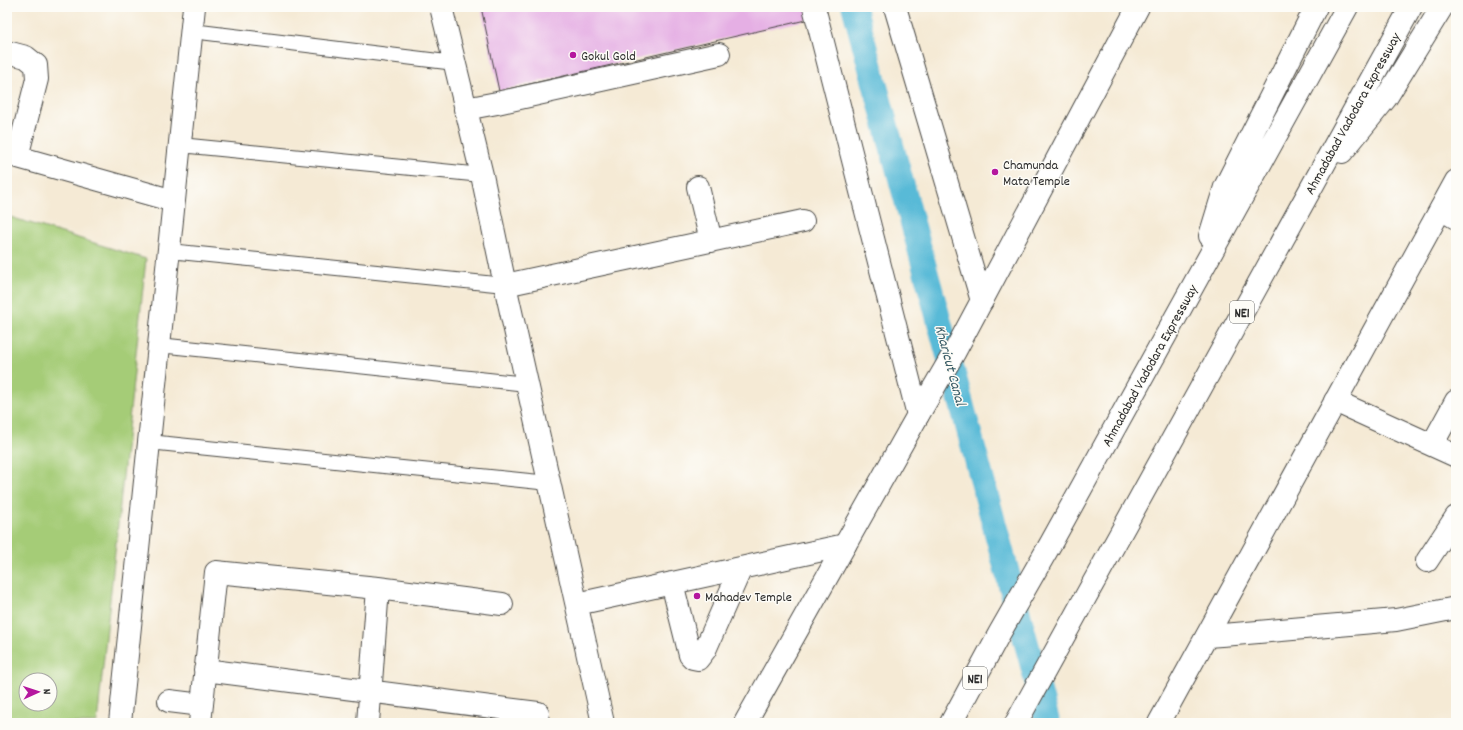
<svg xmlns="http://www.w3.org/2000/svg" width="1463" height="730" viewBox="0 0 1463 730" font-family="Dekko,sans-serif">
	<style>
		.green { fill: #a5cc77; stroke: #687c51; fill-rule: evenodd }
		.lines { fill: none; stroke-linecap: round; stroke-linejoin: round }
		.canal { stroke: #58bad7; stroke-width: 25 }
		.building { fill: #e5afe4 }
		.service-casing { stroke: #494844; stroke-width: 16 }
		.minor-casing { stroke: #494844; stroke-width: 24 }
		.tertiary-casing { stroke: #494844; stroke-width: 24 }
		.motorway-casing { stroke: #494844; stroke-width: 24 }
		.service { stroke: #fff; stroke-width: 14 }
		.minor { stroke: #fff; stroke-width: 22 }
		.tertiary { stroke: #fff; stroke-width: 22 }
		.motorway { stroke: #fff; stroke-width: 22 }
		.poi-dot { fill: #b5179e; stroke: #fdfcf7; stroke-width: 1.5 }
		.labels { text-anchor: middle; stroke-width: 3; stroke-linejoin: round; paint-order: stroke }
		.shield { fill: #fdfcf7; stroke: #6a6a68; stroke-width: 1 }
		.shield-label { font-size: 13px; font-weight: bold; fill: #2b2b2b }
		.poi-label { font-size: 14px; fill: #2b2b2b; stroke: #fdfcf7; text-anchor: start }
		.street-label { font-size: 14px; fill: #2b2b2b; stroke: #fdfcf7 }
		.water-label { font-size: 15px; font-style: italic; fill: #3b5d67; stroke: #fdfcf7 }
	</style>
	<rect width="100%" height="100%" fill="#fdfcf7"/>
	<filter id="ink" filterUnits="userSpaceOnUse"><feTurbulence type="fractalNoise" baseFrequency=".025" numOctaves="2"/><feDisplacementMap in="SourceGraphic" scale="8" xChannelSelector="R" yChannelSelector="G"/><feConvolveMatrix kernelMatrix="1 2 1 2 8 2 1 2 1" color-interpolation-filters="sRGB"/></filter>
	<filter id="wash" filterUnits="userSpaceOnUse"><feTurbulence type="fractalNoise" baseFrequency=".012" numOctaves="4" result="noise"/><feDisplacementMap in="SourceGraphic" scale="16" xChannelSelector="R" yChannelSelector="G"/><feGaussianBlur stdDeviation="0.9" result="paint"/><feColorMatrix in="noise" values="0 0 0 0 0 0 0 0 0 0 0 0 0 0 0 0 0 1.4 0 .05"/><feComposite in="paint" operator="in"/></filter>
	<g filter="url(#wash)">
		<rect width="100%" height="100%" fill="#f5ead5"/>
		<path class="green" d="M7 216 146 259 97 723H7ZM26 680H50V704H26Z"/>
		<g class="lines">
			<path class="canal" d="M854 7 1048 723"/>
		</g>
		<g id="blocks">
			<path class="building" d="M481 7H807L810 19 499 91Z"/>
		</g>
	</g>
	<g filter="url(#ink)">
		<use href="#blocks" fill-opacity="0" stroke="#494844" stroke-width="1"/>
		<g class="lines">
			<g class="service-casing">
				<path id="service" d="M192 31 455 63
					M180 145 482 175
					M169 251 505 285
					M159 345 527 384
					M149 442 549 483"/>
			</g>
			<g class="minor-casing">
				<path id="minor" d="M441 7 482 175 505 285 603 723
					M814 7 918 415
					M895 7 982 301
					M7 52 26 57 36 65 37 79 17 157
					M465 109 497 103 719 54
					M7 154 174 201
					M698 187 711 241
					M1441 209 1456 218
					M505 285 803 221
					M1335 401 1456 456
					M1432 445 1456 401
					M1427 561 1456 517
					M672 583 690 655 693 658 698 659 705 650 741 568
					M577 604 845 545
					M1207 636 1235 634 1396 620 1456 608
					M205 670 538 713
					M169 701 202 705
					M120 723 194 7
					M200 723 216 572 378 588 502 604
					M368 723 378 588"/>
			</g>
			<g class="tertiary-casing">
				<path id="tertiary" d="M745 723 918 415 954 353 1138 7
					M1159 723 1456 181"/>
			</g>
			<g class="motorway-casing">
				<path id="motorway" d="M1342 152 1386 98 1442 7
					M1210 236 1225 187 1316 7
					M951 723 999 634 1051 543 1347 7
					M1016 723 1411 7"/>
			</g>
			<use href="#service" class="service"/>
			<use href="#minor" class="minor"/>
			<use href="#tertiary" class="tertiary"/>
			<use href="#motorway" class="motorway"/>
		</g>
	</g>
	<g class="poi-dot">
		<circle cx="573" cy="55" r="4"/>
		<circle cx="995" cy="172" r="4"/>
		<circle cx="697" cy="596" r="4"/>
	</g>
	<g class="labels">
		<g class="shield">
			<rect x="1230" y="301" width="24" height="22" rx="3"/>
			<rect x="963" y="667" width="24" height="22" rx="3"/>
		</g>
		<g class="shield-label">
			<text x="1242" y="317">NE1</text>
			<text x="975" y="683">NE1</text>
		</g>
		<g class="poi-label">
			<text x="581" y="60">Gokul Gold</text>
			<text x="1003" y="169">Chamunda<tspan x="1003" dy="16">Mata Temple</tspan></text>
			<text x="705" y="601">Mahadev Temple</text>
		</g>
		<g class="street-label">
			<text transform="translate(1352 113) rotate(-61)" y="5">Ahmadabad Vadodara Expressway</text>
			<text transform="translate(1149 365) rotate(-61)" y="5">Ahmadabad Vadodara Expressway</text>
		</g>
		<g class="water-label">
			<text transform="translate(951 365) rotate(75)" y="5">Kharicut Canal</text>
		</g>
	</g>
	<rect width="1463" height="730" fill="none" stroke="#fdfcf7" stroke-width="24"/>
	<g transform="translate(38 692) rotate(87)"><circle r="19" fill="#fdfcf7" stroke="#a9a8a5"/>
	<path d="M0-3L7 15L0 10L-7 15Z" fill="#b5179e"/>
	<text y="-6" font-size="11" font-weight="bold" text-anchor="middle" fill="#2b2b2b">N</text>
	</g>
</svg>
